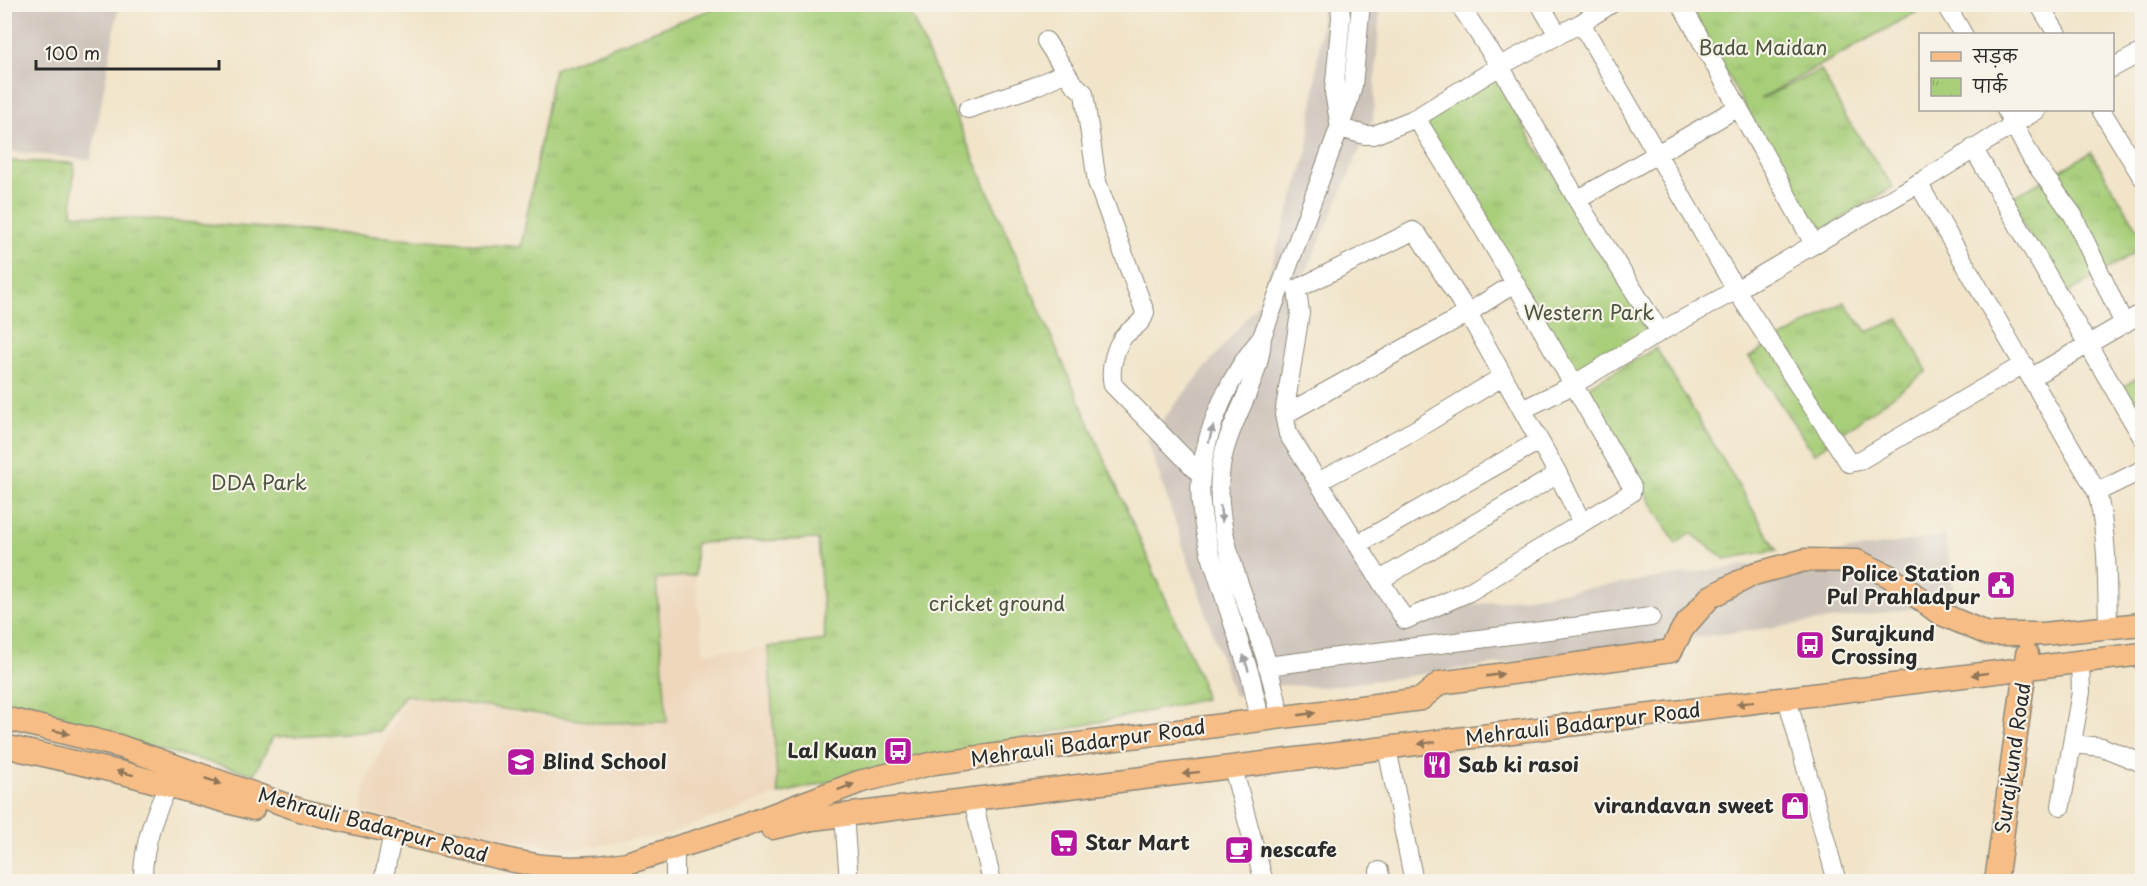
<svg xmlns="http://www.w3.org/2000/svg" width="2147" height="886" viewBox="0 0 2147 886" font-family="'Playpen Sans','Playpen Sans Deva',sans-serif">
	<style>
		.built { fill: #eed7bb }
		.industrial { fill: #ccc2b9 }
		.park { fill: url(#park-tufts); stroke: #697c52; stroke-width: 1.5 }
		.lines { fill: none; stroke-linecap: round; stroke-linejoin: round }
		.minor-casing { stroke: #8e887a; stroke-width: 20 }
		.major-casing { stroke: #8e887a; stroke-width: 25 }
		.minor { stroke: #fff; stroke-width: 18 }
		.major { stroke: #f6be86; stroke-width: 22 }
		.oneway { fill: #a0a0a0 }
		.oneway2 { fill: #907458 }
		.labels { text-anchor: middle; stroke-width: 4.5; stroke-linejoin: round; paint-order: stroke }
		.park-label { font-size: 20px; fill: #4a543e; stroke: #f7f3e8 }
		.poi-label { font-size: 20px; font-weight: bold; fill: #2b2b2b; stroke: #f7f3e8; text-anchor: start }
		.street-label { font-size: 20px; fill: #2b2b2b; stroke: #f7f3e8 }
	</style>
	<defs>
		<pattern id="park-tufts" width="24" height="20" patternUnits="userSpaceOnUse" patternTransform="scale(1.5)"><rect width="24" height="20" fill="#a7ce79"/><path d="M3 7l-1-3M5 7V3M7 7l1-3M15 17l-1-3M17 17v-4M19 17l1-3" fill="none" stroke="#90b169"/></pattern>
	</defs>
	<rect width="100%" height="100%" fill="#f7f3e8"/>
	<filter id="ink" filterUnits="userSpaceOnUse"><feTurbulence type="fractalNoise" baseFrequency=".0167" numOctaves="2"/><feDisplacementMap in="SourceGraphic" scale="12" xChannelSelector="R" yChannelSelector="G"/><feConvolveMatrix kernelMatrix="1 2 1 2 8 2 1 2 1" color-interpolation-filters="sRGB"/></filter>
	<filter id="wash" filterUnits="userSpaceOnUse"><feTurbulence type="fractalNoise" baseFrequency=".008" numOctaves="4" result="noise"/><feDisplacementMap in="SourceGraphic" scale="24" xChannelSelector="R" yChannelSelector="G"/><feGaussianBlur stdDeviation="1.35" result="paint"/><feColorMatrix in="noise" values="0 0 0 0 0 0 0 0 0 0 0 0 0 0 0 0 0 1.4 0 .05"/><feComposite in="paint" operator="in"/></filter>
	<g filter="url(#wash)">
		<rect width="100%" height="100%" fill="#f1e4c9"/>
		<path class="built" d="M695 575 704 653 768 647 778 794 666 835 573 849 462 833 363 812 365 784 388 739 405 695 544 718 600 723 666 721 656 579Z"/>
		<path class="industrial" d="M5 4 119 5 91 160 5 151Z
			M1321 5H1380L1373 120 1287 315 1294 426 1398 616 1945 536 1956 603 1326 687 1280 685 1234 696 1147 439 1260 301 1307 154 1321 27Z"/>
		<path class="park" d="M723 5H907L1201 680 1205 699 933 758 778 794 768 647 825 640 818 539 695 543V575L656 579 667 722 600 723 405 695 380 731 273 737 254 774 5 709 4 161 74 163 72 214 521 247 554 69Z
			M1689 5H1929L1760 99 1821 70 1845 116 1893 187 1819 233 1745 107Z
			M1495 73 1529 136 1654 331 1574 380 1422 119Z
			M2091 152 2142 236V248L2065 295 2008 199 2045 180Z
			M1844 302 1867 332 1899 319 1927 371 1814 454 1749 357Z
			M1656 348 1777 550 1725 559 1691 533 1676 544 1583 389Z
			M2142 375V430L2119 389Z"/>
	</g>
	<g filter="url(#ink)">
		<g class="lines">
			<g class="minor-casing">
				<path id="minor" d="M1340 4 1341 17 1334 92 1340 128 1365 135H1374L1416 118
					M1459 4 1500 66 1586 215 1660 332
					M1540 4 1558 35
					M1681 4 1814 244
					M1945 4 1963 34
					M2039 4 2057 34
					M1581 23 1736 290 1849 463 1859 461 2024 364
					M1046 41 1073 83 1084 93 1097 182 1145 312C1143 323 1134 327 1126 334 1115 345 1109 370 1113 385L1201 475
					M2112 68 2142 52
					M968 109 1036 86 1066 72
					M2006 110 2032 159 2073 215 2124 324
					M2101 110 2142 177
					M1973 148 2142 437
					M1918 183 2097 492C2108 536 2107 583 2108 628
					M1577 200 1737 108
					M2032 377 2142 313
					M1522 410 1573 385 1660 332 1736 290 1924 180 2037 110
					M1284 415 1468 313 1515 283
					M1318 482 1415 430 1502 377
					M2097 492 2142 470
					M1582 523 1558 474 1468 313 1418 235 1413 231 1297 289 1300 313 1284 415 1288 434 1405 620 1469 592 1631 493 1632 487C1561 364 1492 239 1416 118L1500 66 1581 23 1611 4
					M1358 544 1539 441
					M1380 580 1558 474
					M1267 666 1651 617
					M1787 698 1837 882
					M1281 718C1275 694 1270 670 1262 647 1243 592 1215 535 1220 475 1224 425 1260 387 1262 337L1348 104 1353 85 1361 4
					M1260 720 1251 678 1210 553C1204 528 1198 501 1201 475 1206 427 1231 373 1262 337
					M2072 744 2102 747 2142 763
					M1387 748 1414 882
					M1233 768 1264 882
					M973 800 992 882
					M2061 806 2081 692 2080 662
					M844 815 849 882
					M1379 871 1381 882
					M143 882C142 847 156 803 176 775
					M383 882 393 832
					M675 882V858"/>
			</g>
			<g class="major-casing">
				<path id="major" d="M4 718 119 746 300 810 514 861 542 866 570 868 599 867 627 863 736 829 859 782 934 763 1421 699 1440 683 1671 651 1683 628 1710 597 1754 574 1805 560 1857 561 1889 576 1939 613 1988 634H2043L2142 624
					M4 746 127 774 253 809
					M772 828 812 819 844 815 2142 654
					M1996 882 2027 654"/>
			</g>
			<use href="#minor" class="minor"/>
			<use href="#major" class="major"/>
		</g>
		<defs><path id="oneway-solid" d="M-6-.8H1V-3.2L6.5 0L1 3.2V.8H-6Z" transform="scale(1.5)"/></defs>
		<g class="oneway">
			<use href="#oneway-solid" transform="translate(1211 434) rotate(-75)"/>
			<use href="#oneway-solid" transform="translate(1221 514) rotate(84)"/>
			<use href="#oneway-solid" transform="translate(1246 663) rotate(-108)"/>
		</g>
		<g class="oneway2">
			<use href="#oneway-solid" transform="translate(1980 674) rotate(173)"/>
			<use href="#oneway-solid" transform="translate(1495 675) rotate(-8)"/>
			<use href="#oneway-solid" transform="translate(1745 703) rotate(173)"/>
			<use href="#oneway-solid" transform="translate(1307 714) rotate(-8)"/>
			<use href="#oneway-solid" transform="translate(61 732) rotate(13)"/>
			<use href="#oneway-solid" transform="translate(1427 743) rotate(173)"/>
			<use href="#oneway-solid" transform="translate(125 773) rotate(-166)"/>
			<use href="#oneway-solid" transform="translate(1191 773) rotate(173)"/>
			<use href="#oneway-solid" transform="translate(213 781) rotate(19)"/>
			<use href="#oneway-solid" transform="translate(846 787) rotate(-21)"/>
		</g>
	</g>
	<defs>
		<g id="civic-square" transform="scale(1.5)"><rect x="-9" y="-9" width="18" height="18" rx="4" fill="#b5179e" stroke="#f7f3e8"/><path d="M-.6-6.5H3V-4.5H.6V-3L4-1V1h2V6H-6V1h2V-1L-.6-3ZM-1.2 2.5V6h2.4V2.5Z" fill="#fff"/></g>
		<g id="bus-square" transform="scale(1.5)"><rect x="-9" y="-9" width="18" height="18" rx="4" fill="#b5179e" stroke="#f7f3e8"/><path d="M-5-6H5V4H4V6H2V4H-2V6H-4V4H-5ZM-3.5-4V0h7V-4ZM-3.5 1.2v1.5H-2V1.2ZM2 1.2v1.5H3.5V1.2Z" fill="#fff"/></g>
		<g id="school-square" transform="scale(1.5)"><rect x="-9" y="-9" width="18" height="18" rx="4" fill="#b5179e" stroke="#f7f3e8"/><path d="M0-5L7-2L0 1L-7-2ZM-4 1L0 2.5L4 1V4Q0 6-4 4Z" fill="#fff"/></g>
		<g id="restaurant-square" transform="scale(1.5)"><rect x="-9" y="-9" width="18" height="18" rx="4" fill="#b5179e" stroke="#f7f3e8"/><path d="M-5-6h1v4h1v-4h1v4h1v-4h1v5L-1.5 .5V6h-2V.5L-5-1ZM5-6V6H3V1.5H1.5Q1.5-4 5-6Z" fill="#fff"/></g>
		<g id="shop-square" transform="scale(1.5)"><rect x="-9" y="-9" width="18" height="18" rx="4" fill="#b5179e" stroke="#f7f3e8"/><path d="M-5-2.5h2.3a2.7 3.5 0 0 1 5.4 0H5L5.5 6h-11ZM-1.5-2.5h3a1.5 2.3 0 0 0-3 0Z" fill="#fff"/></g>
		<g id="supermarket-square" transform="scale(1.5)"><rect x="-9" y="-9" width="18" height="18" rx="4" fill="#b5179e" stroke="#f7f3e8"/><path d="M-6-5.5h2.5l.6 2H6L4.5 2H-2.5L-4.4-4H-6ZM-1.5 3.2a1.3 1.3 0 1 0 .1 0ZM3 3.2a1.3 1.3 0 1 0 .1 0Z" fill="#fff"/></g>
		<g id="cafe-square" transform="scale(1.5)"><rect x="-9" y="-9" width="18" height="18" rx="4" fill="#b5179e" stroke="#f7f3e8"/><path d="M-5.5-4.5H6V0H3Q3 3.5 0 3.5H-2.5Q-5.5 3.5-5.5 0ZM3-3.2v2h1.7v-2ZM-6 4.5H4V6H-6Z" fill="#fff"/></g>
	</defs>
	<g fill-rule="evenodd">
		<use href="#civic-square" x="2001" y="585"/>
		<use href="#bus-square" x="1810" y="645"/>
		<use href="#bus-square" x="898" y="751"/>
		<use href="#school-square" x="521" y="762"/>
		<use href="#restaurant-square" x="1437" y="765"/>
		<use href="#shop-square" x="1795" y="806"/>
		<use href="#supermarket-square" x="1064" y="843"/>
		<use href="#cafe-square" x="1239" y="850"/>
	</g>
	<g class="labels">
		<g class="park-label">
			<text x="1763" y="55">Bada Maidan</text>
			<text x="1589" y="320">Western Park</text>
			<text x="259" y="490">DDA Park</text>
			<text x="997" y="611">cricket ground</text>
		</g>
		<g class="poi-label">
			<text x="1980" y="581" text-anchor="end">Police Station<tspan x="1980" dy="23">Pul Prahladpur</tspan></text>
			<text x="1831" y="641">Surajkund<tspan x="1831" dy="23">Crossing</tspan></text>
			<text x="877" y="758" text-anchor="end">Lal Kuan</text>
			<text x="542" y="769">Blind School</text>
			<text x="1458" y="772">Sab ki rasoi</text>
			<text x="1774" y="813" text-anchor="end">virandavan sweet</text>
			<text x="1085" y="850">Star Mart</text>
			<text x="1260" y="857">nescafe</text>
		</g>
		<g class="street-label">
			<text transform="translate(1583 724) rotate(-7)" y="7">Mehrauli Badarpur Road</text>
			<text transform="translate(1088 743) rotate(-8)" y="7">Mehrauli Badarpur Road</text>
			<text transform="translate(2013 758) rotate(-82)" y="7">Surajkund Road</text>
			<text transform="translate(373 825) rotate(15)" y="7">Mehrauli Badarpur Road</text>
		</g>
	</g>
	<rect width="2147" height="886" fill="none" stroke="#f7f3e8" stroke-width="24"/>
	<rect x="1919" y="33" width="195" height="78" fill="#f7f3e8" stroke="#a5a39c" stroke-width="1.5"/>
	<rect x="1931" y="52" width="30" height="9" fill="#f6be86" stroke="#a5a39c" stroke-width="1.5"/>
	<text x="1973" y="63" font-size="18" fill="#2b2b2b">सड़क</text>
	<rect x="1931" y="78" width="30" height="18" fill="url(#park-tufts)" stroke="#a5a39c" stroke-width="1.5"/>
	<text x="1973" y="93" font-size="18" fill="#2b2b2b">पार्क</text>
	<path d="M36 60v9h183v-9" fill="none" stroke="#2b2b2b" stroke-width="3"/>
	<text x="45" y="60" font-size="18" fill="#2b2b2b" stroke="#f7f3e8" stroke-width="4.5" paint-order="stroke">100 m</text>
</svg>
